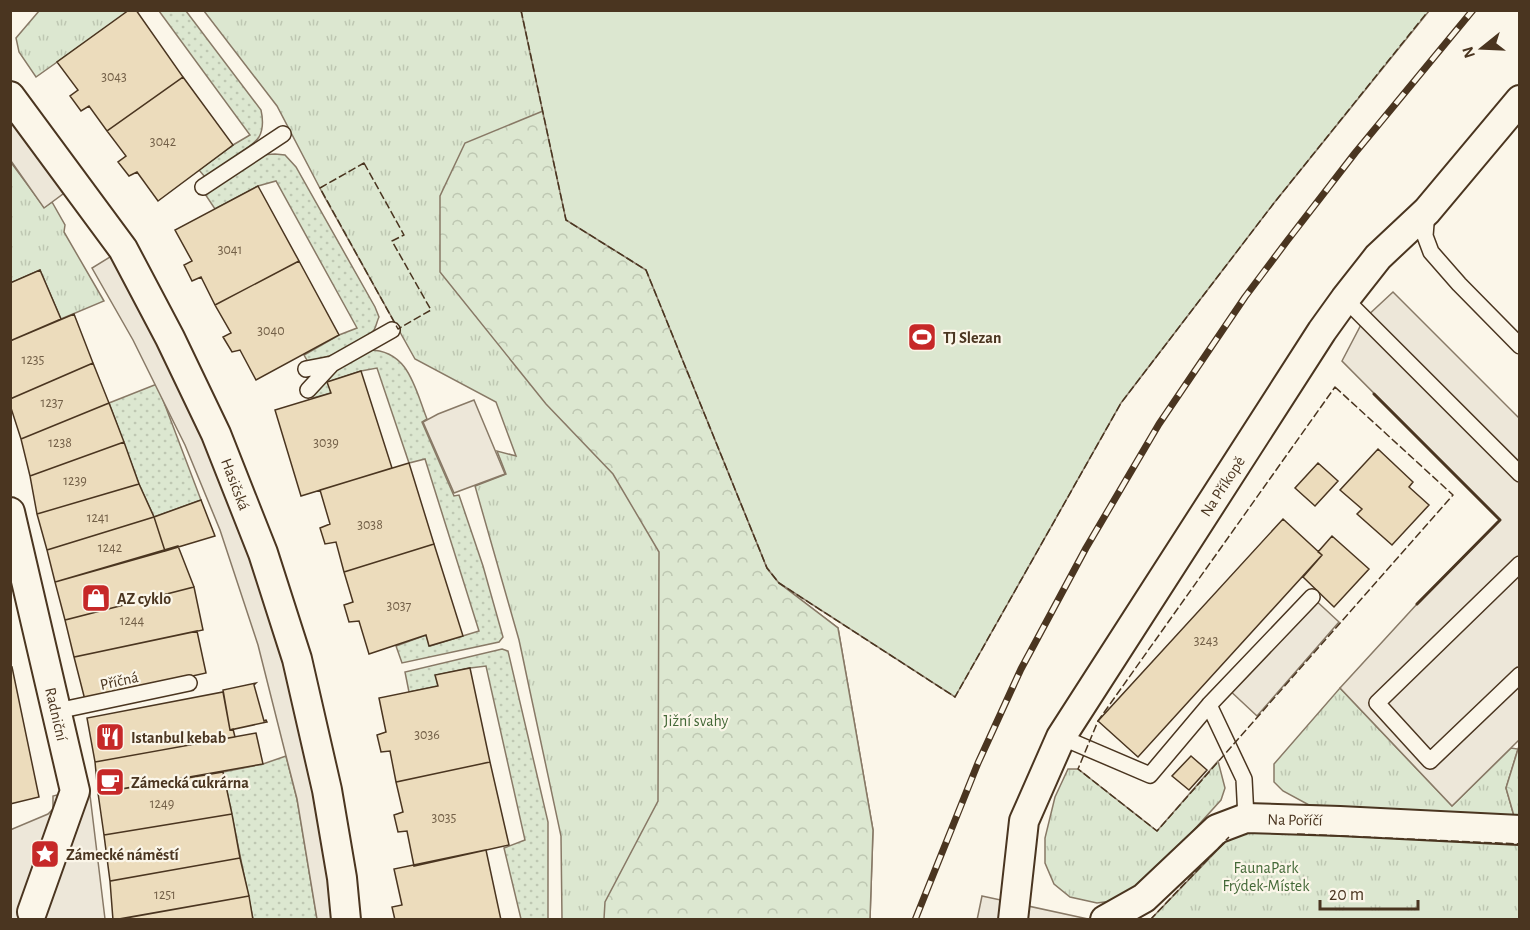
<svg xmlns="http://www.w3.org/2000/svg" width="1530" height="930" viewBox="0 0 1530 930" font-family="'Alegreya Sans',sans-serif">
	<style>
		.grass { fill: url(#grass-tufts); stroke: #887966; stroke-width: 1.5 }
		.forest { fill: url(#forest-crowns); stroke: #887966; stroke-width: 1.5 }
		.garden { fill: url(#garden-dots); stroke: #887966; stroke-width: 1.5 }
		.pitch { fill: #dce7d0; stroke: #887966; stroke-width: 1.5 }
		.parking { fill: #ede7d9; stroke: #887966; stroke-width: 1.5 }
		.building { fill: #ecdcbc; stroke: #4a3520; stroke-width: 1.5 }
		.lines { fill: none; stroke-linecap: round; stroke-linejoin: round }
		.lane-casing { stroke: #4a3520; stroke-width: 18 }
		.street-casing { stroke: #4a3520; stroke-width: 32 }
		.lane { stroke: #fbf6e9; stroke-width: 15 }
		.street { stroke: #fbf6e9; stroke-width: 28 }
		.rail-casing { stroke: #4a3520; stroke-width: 7 }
		.rail { stroke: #fbf6e9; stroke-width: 4.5; stroke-dasharray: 14; stroke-linecap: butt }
		.fence { stroke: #4a3520; stroke-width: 1.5; stroke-dasharray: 8 3; stroke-linecap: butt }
		.wall { stroke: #4a3520; stroke-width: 3 }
		.labels { text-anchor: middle; stroke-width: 4.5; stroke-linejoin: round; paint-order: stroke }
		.number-label { font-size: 14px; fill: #725f47 }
		.poi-label { font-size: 16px; font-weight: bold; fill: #4a3520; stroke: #fbf6e9; text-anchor: start }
		.street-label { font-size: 16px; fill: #4a3520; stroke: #fbf6e9 }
		.park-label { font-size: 16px; fill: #436837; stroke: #fbf6e9 }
	</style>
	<defs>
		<pattern id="grass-tufts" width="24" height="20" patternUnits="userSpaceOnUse" patternTransform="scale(1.5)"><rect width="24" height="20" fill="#dce7d0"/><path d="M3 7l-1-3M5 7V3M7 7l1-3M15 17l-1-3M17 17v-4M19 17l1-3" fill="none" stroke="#bec7b2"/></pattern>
		<pattern id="forest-crowns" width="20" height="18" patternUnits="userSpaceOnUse" patternTransform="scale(1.5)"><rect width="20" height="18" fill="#dce7d0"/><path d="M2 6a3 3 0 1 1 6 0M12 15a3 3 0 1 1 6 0" fill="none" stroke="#bec7b2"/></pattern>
		<pattern id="garden-dots" width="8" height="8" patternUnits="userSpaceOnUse" patternTransform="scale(1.5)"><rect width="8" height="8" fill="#dce7d0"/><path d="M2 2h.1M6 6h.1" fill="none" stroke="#bec7b2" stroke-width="1.8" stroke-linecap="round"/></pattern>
	</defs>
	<rect width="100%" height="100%" fill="#fbf6e9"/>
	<path class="grass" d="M39 11H129L36 77 19 52 16 38Z
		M204 11H521L524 19 646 270 767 568 779 583 838 628 873 830 870 919H562L561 836 519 640 475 486 506 474 497 451 516 456 496 402 415 359 324 196 277 106Z
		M10 161 44 207 52 202 65 225 64 232 104 301 61 319 40 270 11 283Z
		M1340 688 1452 806 1511 748 1518 749 1506 788 1514 816 1309 805 1283 791 1274 782V764Z
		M1218 761 1225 788 1221 800 1145 884 1119 900 1097 903 1070 897 1054 884 1045 863V838L1055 797 1068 769H1078L1157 831Z
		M1248 831 1519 844V919L1150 920 1231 836Z"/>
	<path class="forest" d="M577 97 767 568 779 583 838 628 873 830 870 919H604L605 902 658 801 659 552 613 474 546 404 440 272V196L465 143Z
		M1519 746V816H1514L1506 788Z"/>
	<path class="garden" d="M159 11H186L261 110C263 119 264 128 259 137 252 148 217 169 205 177L199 170 233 145 250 135Z
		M275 154 285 155 296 167 375 307 379 317C377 321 376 327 374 330 362 348 327 357 308 362L304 355 339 335 357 328 276 181 258 186 215 209 205 194 260 155Z
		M369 350C409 350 415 389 427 419L422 422 454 496 459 495 483 566 503 637 499 642 402 663 396 646 426 635 430 646 479 631 425 459 409 463 377 368 361 371 328 382 331 393 313 398 312 393 339 366Z
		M157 384 201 500 154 517 139 484 109 403Z
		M502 649 508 651 548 822V919H521L504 848 525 840 486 666 470 668 436 675 438 686 409 692 405 672Z
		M286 756 297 799 317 919H253L223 772 263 764Z"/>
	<path class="pitch" d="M521 11V10L1429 11 1274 203 1121 403 955 697 779 583 767 568 646 270 566 220Z"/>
	<path class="parking" d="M10 96 75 185 44 208 11 161Z
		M123 249 263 553 346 919H317L297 799 286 756 258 645 220 530 185 445 133 340 92 268Z
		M1393 292 1519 418V740L1452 806 1340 688 1417 604 1500 520 1342 361 1364 319Z
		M474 400 505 474 454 493 423 422 438 414Z
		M1312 597 1339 622 1257 716 1226 687Z
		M89 787 105 919H11L10 830 48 814 53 809V796Z
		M982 896 1088 919 977 920Z"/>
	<path class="building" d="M129 10H136L183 77 107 131 89 106 81 111 70 96 78 90 57 62Z
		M183 77 233 145 158 201 137 172 129 176 118 162 126 156 107 131Z
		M258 186 299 261 215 305 201 277 192 281 184 265 192 261 175 230Z
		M299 261 339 335 256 380 240 350 232 352 223 337 231 333 215 305Z
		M40 270 61 319 10 341V283Z
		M74 314 93 363 10 399V341Z
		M93 363 109 403 21 439 10 405V399Z
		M361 371 392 468 301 496 275 410 331 393 327 382Z
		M109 403 124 442 30 476 21 439Z
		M124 442 139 484 37 514 30 476Z
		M1378 449 1413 482 1409 487 1429 505 1392 545 1357 514 1362 509 1340 490Z
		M409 463 434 544 344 572 336 542 325 544 320 528 330 524 320 490Z
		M1318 463 1338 481 1315 506 1295 488Z
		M139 484 154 517 47 550 37 514Z
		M201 500 215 536 165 551 154 517Z
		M154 517 165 551 55 582 47 550Z
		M1283 519 1322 555 1138 757 1098 721Z
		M1332 536 1369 569 1334 607 1303 577 1322 555 1318 552Z
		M434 544 463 636 429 646 426 635 369 654 359 621 349 622 344 605 353 602 344 572Z
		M178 546 194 587 65 620 55 582Z
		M194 587 203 630 74 657 65 620Z
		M197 631 206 673 85 700 74 657Z
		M12 667 39 797 10 804V668Z
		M470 668 490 762 396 782 390 751 381 752 377 735 386 732 379 698 438 686 435 675Z
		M256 683 254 685 264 721 266 720 267 722 230 730 223 690Z
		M223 692 230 730 233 729 235 737 95 762 87 718Z
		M256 733 263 764 98 793 95 762Z
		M1191 756 1207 770 1189 790 1172 776Z
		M490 762 509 845 414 866 407 831 398 832 394 815 403 812 396 782Z
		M223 772 232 814 104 835 98 793Z
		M232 814 240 858 110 881 104 835Z
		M486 850 501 920H395L392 907 402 905 394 869Z
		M240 858 249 896 113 920 110 881Z
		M249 896 253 920H115Z"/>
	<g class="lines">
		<g class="lane-casing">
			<path id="lane" d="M203 187 283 134
				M1427 211 1425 236 1431 252 1459 284 1520 346
				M1345 299 1520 474
				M306 369 332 364
				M308 390 332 364 392 330
				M1520 564 1377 703 1430 761 1520 675
				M1209 705 1244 779 1246 818
				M57 711 189 683
				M1061 737 1150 775 1209 705 1312 597"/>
		</g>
		<g class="street-casing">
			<path id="street" d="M10 96 123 249 170 338 216 434 263 553 297 659 327 790 342 878 346 920
				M10 512 75 791 32 912
				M1013 920 1024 821 1061 737 1322 331 1345 299 1378 257 1427 211 1520 100
				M1105 920 1144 898 1217 829 1246 818 1340 821 1520 830"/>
		</g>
		<use href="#lane" class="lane"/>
		<use href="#street" class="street"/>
		<g class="rail-casing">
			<path id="rail" d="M915 920 978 763 1021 669 1086 548 1159 424 1245 297 1287 241 1355 153 1473 10"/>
		</g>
		<use href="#rail" class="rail"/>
		<path class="fence" d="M521 10 566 220 646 270 767 568 779 583 955 697 1121 403 1274 203 1429 10
			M364 163 404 235 392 241 431 310 398 329 320 188Z
			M1335 387 1453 495 1157 831 1078 769 1098 721Z
			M1297 834 1520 844
			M1150 920 1229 837"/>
		<path class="wall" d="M1374 394 1500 520 1417 604"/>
	</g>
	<defs>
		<g id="stadium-square" transform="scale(1.5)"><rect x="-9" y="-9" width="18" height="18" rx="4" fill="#c62828" stroke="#fbf6e9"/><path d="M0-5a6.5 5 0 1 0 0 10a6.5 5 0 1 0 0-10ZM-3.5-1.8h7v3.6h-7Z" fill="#fff"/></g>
		<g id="shop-square" transform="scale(1.5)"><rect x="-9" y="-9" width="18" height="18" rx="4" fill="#c62828" stroke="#fbf6e9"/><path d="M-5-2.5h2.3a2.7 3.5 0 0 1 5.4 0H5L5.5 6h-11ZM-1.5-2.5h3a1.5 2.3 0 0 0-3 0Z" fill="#fff"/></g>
		<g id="restaurant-square" transform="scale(1.5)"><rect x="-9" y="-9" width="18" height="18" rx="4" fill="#c62828" stroke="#fbf6e9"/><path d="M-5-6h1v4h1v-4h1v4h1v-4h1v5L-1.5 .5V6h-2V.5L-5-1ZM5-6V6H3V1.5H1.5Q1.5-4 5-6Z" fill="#fff"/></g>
		<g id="cafe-square" transform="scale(1.5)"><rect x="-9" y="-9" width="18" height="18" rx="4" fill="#c62828" stroke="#fbf6e9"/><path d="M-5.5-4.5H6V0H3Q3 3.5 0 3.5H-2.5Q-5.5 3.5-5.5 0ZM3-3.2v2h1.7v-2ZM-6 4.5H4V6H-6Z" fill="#fff"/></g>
		<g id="sight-square" transform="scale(1.5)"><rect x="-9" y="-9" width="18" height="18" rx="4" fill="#c62828" stroke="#fbf6e9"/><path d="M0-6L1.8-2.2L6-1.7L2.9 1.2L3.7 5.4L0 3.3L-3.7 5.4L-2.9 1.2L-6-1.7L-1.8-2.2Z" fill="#fff"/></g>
	</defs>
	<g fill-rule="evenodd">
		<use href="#stadium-square" x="922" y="337"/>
		<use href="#shop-square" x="96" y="598"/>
		<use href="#restaurant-square" x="110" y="737"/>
		<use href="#cafe-square" x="110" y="782"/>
		<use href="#sight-square" x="45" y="854"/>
	</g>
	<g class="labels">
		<g class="number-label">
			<text x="114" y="81">3043</text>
			<text x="163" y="146">3042</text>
			<text x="230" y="254">3041</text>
			<text x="271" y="335">3040</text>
			<text x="33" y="364">1235</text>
			<text x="52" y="407">1237</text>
			<text x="60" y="447">1238</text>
			<text x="326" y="447">3039</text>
			<text x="75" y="485">1239</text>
			<text x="98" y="522">1241</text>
			<text x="370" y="529">3038</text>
			<text x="110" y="552">1242</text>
			<text x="399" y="610">3037</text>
			<text x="132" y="625">1244</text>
			<text x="1206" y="645">3243</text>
			<text x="427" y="739">3036</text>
			<text x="162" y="808">1249</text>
			<text x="444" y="822">3035</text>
			<text x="165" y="899">1251</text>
		</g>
		<g class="poi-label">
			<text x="943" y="343">TJ Slezan</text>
			<text x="117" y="604">AZ cyklo</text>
			<text x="131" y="743">Istanbul kebab</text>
			<text x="131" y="788">Zámecká cukrárna</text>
			<text x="66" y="860">Zámecké náměstí</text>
		</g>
		<g class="street-label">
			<text transform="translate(236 484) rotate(69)" y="6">Hasičská</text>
			<text transform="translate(1222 486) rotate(-57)" y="6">Na Příkopě</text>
			<text transform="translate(119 680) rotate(-12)" y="6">Příčná</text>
			<text transform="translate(57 714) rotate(77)" y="6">Radniční</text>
			<text transform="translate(1295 819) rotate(1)" y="6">Na Poříčí</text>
		</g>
		<g class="park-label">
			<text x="696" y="726">Jižní svahy</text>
			<text x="1266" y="873">FaunaPark<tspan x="1266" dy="18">Frýdek-Místek</tspan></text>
		</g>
	</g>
	<rect width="1530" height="930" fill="none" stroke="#4a3520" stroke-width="24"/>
	<g transform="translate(1482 48) rotate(252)" stroke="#fbf6e9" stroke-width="4.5" paint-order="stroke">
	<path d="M0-4.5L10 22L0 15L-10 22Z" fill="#4a3520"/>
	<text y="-9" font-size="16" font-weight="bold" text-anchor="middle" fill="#4a3520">N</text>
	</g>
	<path d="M1320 900v9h98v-9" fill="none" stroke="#4a3520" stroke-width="3"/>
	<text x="1329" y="900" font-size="18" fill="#4a3520" stroke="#fbf6e9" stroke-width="4.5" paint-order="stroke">20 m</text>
</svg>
